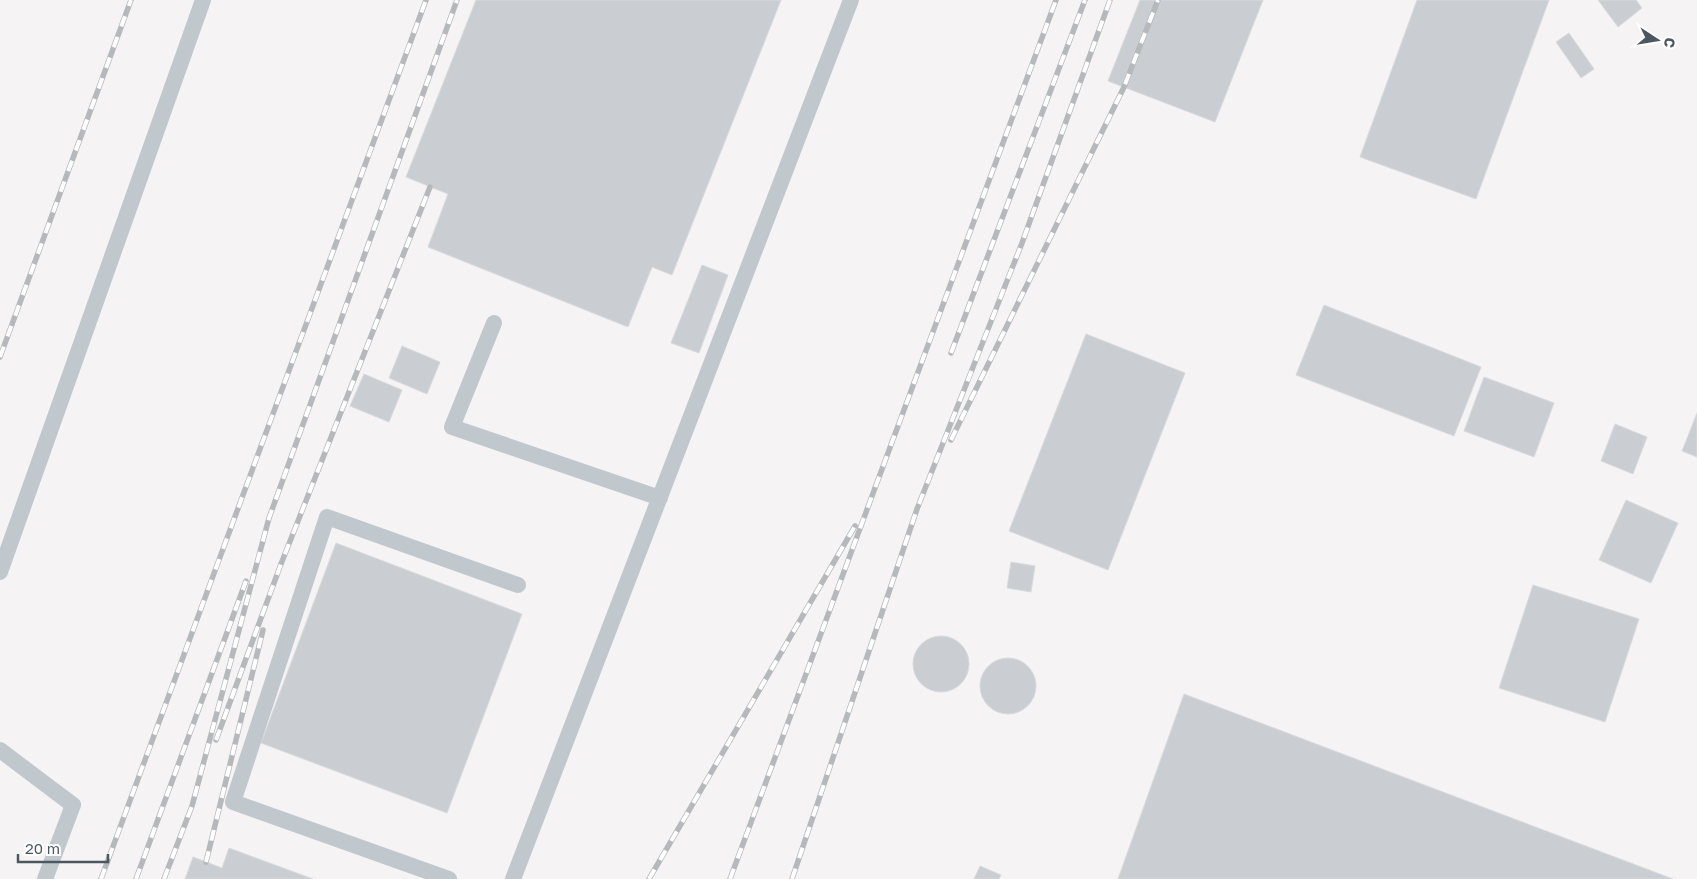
<svg xmlns="http://www.w3.org/2000/svg" width="1697" height="879" viewBox="0 0 1697 879" font-family="'Golos Text',sans-serif">
	<style>
		.building { fill: #caced2; stroke: #d8dadd }
		.lines { fill: none; stroke-linecap: round; stroke-linejoin: round }
		.service { stroke: #c0c8ce; stroke-width: 16 }
		.rail-casing { stroke: #b6b9bc; stroke-width: 5.5 }
		.rail { stroke: #fff; stroke-width: 4; stroke-dasharray: 11; stroke-linecap: butt }
	</style>
	<rect width="100%" height="100%" fill="#f5f3f3"/>
	<path class="building" d="M476 0H781L672 275 652 267 628 327 428 247 448 194 406 177Z
		M1140 0H1263L1215 122 1108 81Z
		M1417 0H1549L1476 199 1360 157Z
		M1598 0H1636L1642 8 1618 27Z
		M1569 33 1594 69 1581 78 1556 42Z
		M702 265 728 275 699 353 671 343Z
		M1324 305 1481 367 1454 436 1296 375Z
		M1086 334 1185 373 1108 570 1009 531Z
		M402 346 440 362 427 394 389 378Z
		M364 374 402 390 389 422 350 406Z
		M1484 377 1554 403 1534 457 1464 431Z
		M1697 413V457L1682 451Z
		M1615 424 1647 437 1633 474 1601 461Z
		M1626 500 1678 523 1651 583 1599 560Z
		M336 543 522 614 447 813 261 743Z
		M1011 562 1035 566 1031 592 1007 588Z
		M1533 585 1639 619 1605 722 1499 688Z
		M913 664a28 28 0 1 1 56 0a28 28 0 1 1-56 0Z
		M980 686a28 28 0 1 1 56 0a28 28 0 1 1-56 0Z
		M1184 694 1673 879H1118Z
		M229 848 313 879H185L193 857 222 868Z
		M980 866 1001 875 999 879H974Z"/>
	<g class="lines">
		<path class="service" d="M494 323 452 427 660 498
			M0 572 203 0
			M0 750 73 805 45 879
			M449 879 233 802 327 517 518 585
			M513 879 851 0"/>
		<g class="rail-casing">
			<path id="rail" d="M951 353 1085 0
				M0 357 131 0
				M951 440 1124 87 1158 0
				M216 740 281 564 430 187
				M206 862 263 630
				M101 879 426 0
				M136 879 246 581
				M164 879 192 806 269 518 457 0
				M649 879 855 526
				M730 879 1056 0
				M792 879 917 509 1022 243 1110 0"/>
		</g>
		<use href="#rail" class="rail"/>
	</g>
	<g transform="translate(1657 40) rotate(102)" stroke="#ffffff" stroke-width="4" paint-order="stroke">
	<path d="M0-4L9 19L0 12L-9 19Z" fill="#4c585f"/>
	<text y="-8" font-size="14" font-weight="bold" text-anchor="middle" fill="#4c585f">С</text>
	</g>
	<path d="M18 854v8h90v-8" fill="none" stroke="#4c585f" stroke-width="2.5"/>
	<text x="25" y="854" font-size="15" fill="#4c585f" stroke="#ffffff" stroke-width="4" paint-order="stroke">20 m</text>
</svg>
